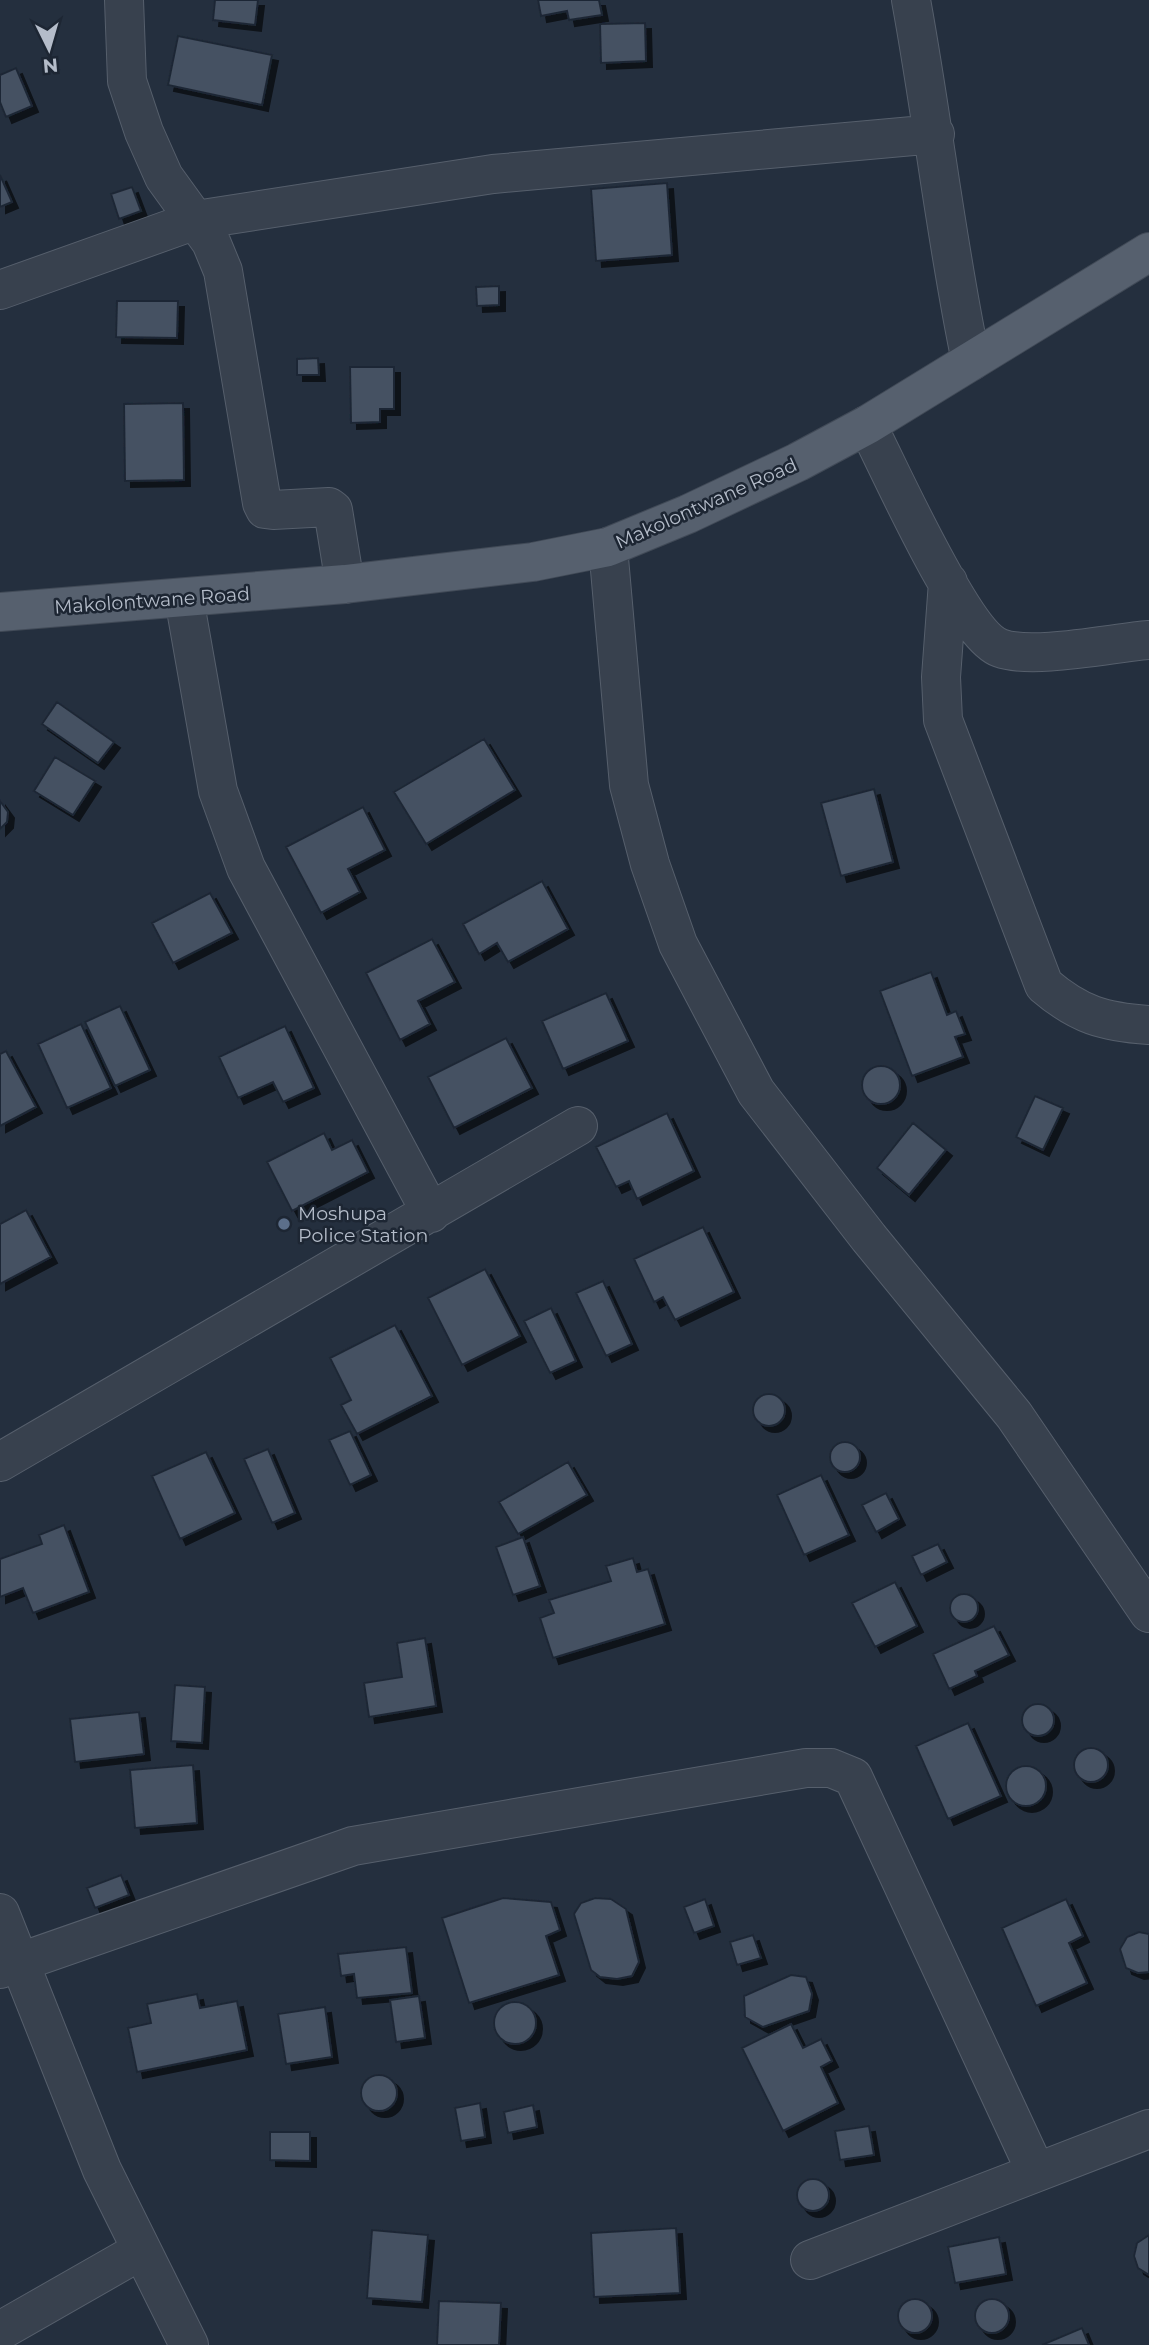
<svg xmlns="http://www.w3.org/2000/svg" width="1149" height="2345" viewBox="0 0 1149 2345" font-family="Montserrat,sans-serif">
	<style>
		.building { fill: #455162; stroke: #1f2835; stroke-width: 2; filter: url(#shadow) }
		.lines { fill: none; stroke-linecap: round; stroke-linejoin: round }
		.minor-casing { stroke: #565f6c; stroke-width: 40 }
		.major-casing { stroke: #414a57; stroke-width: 40 }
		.minor { stroke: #38414e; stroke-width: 38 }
		.major { stroke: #56606e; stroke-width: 38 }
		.service-dot { fill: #5c6f8a; stroke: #1d2633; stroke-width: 2.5 }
		.labels { text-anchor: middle; stroke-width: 5; stroke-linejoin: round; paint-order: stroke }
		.street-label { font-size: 19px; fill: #b4bcc9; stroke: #1d2633 }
		.poi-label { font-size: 19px; fill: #b4bcc9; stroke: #1d2633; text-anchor: start }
	</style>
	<defs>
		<filter id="shadow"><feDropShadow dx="6" dy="6" stdDeviation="0" flood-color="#0009"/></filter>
	</defs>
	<rect width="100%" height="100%" fill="#242f3e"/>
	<path class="building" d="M215 0H258L255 25 213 20Z
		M538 0H599L602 15 569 20 567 11 541 16Z
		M645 23 646 61 601 63 600 24Z
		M178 36 272 55 262 105 168 85Z
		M16 68 32 106 6 117 0 102V75Z
		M0 175 12 202 0 207Z
		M667 183 672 255 596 261 591 189Z
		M132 187 141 211 119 219 111 194Z
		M499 286V305L477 306 476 287Z
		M117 301H178L177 338 116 337Z
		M318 358 319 375H297V359Z
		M350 367H394V409H380V422L351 423Z
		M183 403 184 480 125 481 124 404Z
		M57 702 114 742 98 763 42 724Z
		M484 739 515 790 426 844 394 792Z
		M55 757 95 781 73 815 34 791Z
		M874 789 893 862 841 876 821 803Z
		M0 801 8 812 7 822 0 829Z
		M363 807 385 850 348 869 360 892 321 913 286 847Z
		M542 881 568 929 508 962 497 943 479 954 463 924Z
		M210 893 232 933 173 963 152 923Z
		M432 939 455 982 418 1001 430 1024 400 1040 366 973Z
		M931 972 947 1015 956 1011 965 1034 955 1037 963 1057 912 1076 880 991Z
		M606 993 628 1041 563 1069 542 1021Z
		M120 1006 150 1070 115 1086 85 1022Z
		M81 1024 111 1088 67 1108 38 1044Z
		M285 1026 314 1088 283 1102 273 1082 238 1098 219 1057Z
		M506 1038 532 1088 454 1128 428 1077Z
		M6 1051 36 1107 0 1126V1054Z
		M862 1085a19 19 0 1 1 38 0a19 19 0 1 1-38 0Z
		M1035 1096 1063 1108 1043 1150 1016 1137Z
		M667 1113 694 1171 637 1199 629 1181 616 1187 596 1147Z
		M913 1123 946 1150 909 1195 877 1168Z
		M324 1133 332 1150 352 1140 368 1172 292 1211 267 1162Z
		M26 1210 51 1257 0 1284V1224Z
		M703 1227 734 1292 675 1320 663 1297 654 1302 634 1259Z
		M485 1269 520 1336 462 1365 428 1298Z
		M603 1281 632 1344 606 1356 576 1293Z
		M551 1308 576 1361 550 1373 524 1321Z
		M395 1325 432 1396 357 1434 341 1405 351 1400 330 1358Z
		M753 1410a16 16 0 1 1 32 0a16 16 0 1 1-32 0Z
		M350 1431 371 1475 350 1485 329 1440Z
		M830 1457a15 15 0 1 1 30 0a15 15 0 1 1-30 0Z
		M268 1449 295 1513 272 1523 244 1459Z
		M206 1452 235 1513 180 1539 152 1476Z
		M568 1462 587 1495 518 1534 499 1502Z
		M821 1475 849 1535 804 1555 777 1495Z
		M886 1493 899 1519 876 1532 862 1505Z
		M64 1525 89 1592 33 1613 23 1588 0 1597V1559L42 1544 39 1535Z
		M523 1537 540 1586 513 1595 496 1547Z
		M938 1544 947 1562 921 1575 912 1556Z
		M633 1558 637 1572 648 1569 665 1624 553 1658 540 1618 554 1613 549 1600 611 1581 606 1566Z
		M895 1582 917 1626 875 1647 852 1603Z
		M950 1608a14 14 0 1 1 28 0a14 14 0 1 1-28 0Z
		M994 1626 1009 1655 975 1671 977 1676 949 1689 933 1654Z
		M425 1638 436 1706 369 1717 364 1683 402 1677 397 1643Z
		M175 1685 205 1687 202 1743 171 1741Z
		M1022 1720a16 16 0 1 1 32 0a16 16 0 1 1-32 0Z
		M139 1712 144 1754 75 1762 70 1719Z
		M968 1723 1001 1796 948 1819 916 1746Z
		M1074 1765a17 17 0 1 1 34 0a17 17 0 1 1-34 0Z
		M193 1765 197 1823 135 1828 130 1770Z
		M1006 1786a20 20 0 1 1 40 0a20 20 0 1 1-40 0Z
		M121 1875 129 1895 95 1908 87 1888Z
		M503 1898 551 1902 560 1930 546 1936 559 1975 469 2003 442 1918Z
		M595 1898 611 1899 626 1909 639 1962 632 1976 617 1979 600 1977 591 1970 574 1914 581 1903Z
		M705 1899 714 1926 694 1933 684 1907Z
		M1066 1899 1083 1936 1069 1943 1087 1983 1036 2006 1002 1928Z
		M1139 1932 1149 1934V1972L1138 1973 1126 1968 1120 1949 1127 1937Z
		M753 1935 761 1958 737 1965 730 1942Z
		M406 1947 412 1993 357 1998 354 1974 341 1976 338 1954Z
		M791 1975 806 1977 812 1994 809 2011 763 2027 745 2017 744 1996Z
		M197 1994 200 2008 237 2001 247 2050 137 2072 128 2028 151 2023 147 2004Z
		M419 1996 425 2038 396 2042 390 2000Z
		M494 2023a21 21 0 1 1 42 0a21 21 0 1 1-42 0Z
		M325 2007 332 2057 286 2064 278 2014Z
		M791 2024 803 2048 821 2039 832 2061 821 2067 838 2103 783 2131 742 2048Z
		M361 2093a18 18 0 1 1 36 0a18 18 0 1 1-36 0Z
		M480 2103 485 2137 461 2141 455 2108Z
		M533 2105 537 2127 508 2133 504 2112Z
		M869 2126 874 2155 840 2160 835 2131Z
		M270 2132H310V2161L270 2160Z
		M797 2195a16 16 0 1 1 32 0a16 16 0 1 1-32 0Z
		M676 2228 680 2293 594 2297 591 2233Z
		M372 2230 428 2235 422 2302 367 2298Z
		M1149 2235V2275L1138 2268 1134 2256 1137 2243Z
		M999 2237 1006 2274 955 2283 948 2247Z
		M898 2316a17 17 0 1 1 34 0a17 17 0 1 1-34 0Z
		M975 2316a17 17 0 1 1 34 0a17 17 0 1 1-34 0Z
		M439 2301 501 2303 499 2345H437Z
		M1082 2328 1089 2345H1042Z"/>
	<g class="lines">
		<g class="minor-casing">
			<path id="minor" d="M124 0 127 81 144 132 164 177 211 242 223 271 262 503 265 509 273 510 329 507 333 510 345 584
				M911 0C933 120 946 242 971 361
				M0 290 196 220 493 174 935 134
				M867 425C889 467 962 634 1000 648 1032 660 1112 643 1149 640
				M608 547 629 785 650 864 678 944 756 1092 869 1238 1014 1415 1149 1613
				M948 582 941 677 943 720 1044 985C1079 1015 1104 1022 1149 1025
				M184 598 218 791 246 868 431 1213
				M0 1462 578 1126
				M0 1913 102 2170 189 2345
				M0 1969 353 1846 806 1768H831L853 1777 1036 2172
				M810 2260 1149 2129
				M0 2331 140 2251"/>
		</g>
		<g class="major-casing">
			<path id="major" d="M0 612 345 584 533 562 608 547 688 514 798 462 867 425 1149 252"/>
		</g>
		<use href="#minor" class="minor"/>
		<use href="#major" class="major"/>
	</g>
	<circle class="service-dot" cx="284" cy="1224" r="7"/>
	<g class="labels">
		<g class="street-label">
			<text transform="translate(706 503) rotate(-24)" y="7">Makolontwane Road</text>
			<text transform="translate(152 600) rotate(-4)" y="7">Makolontwane Road</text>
		</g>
		<g class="poi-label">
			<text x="298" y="1220">Moshupa<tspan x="298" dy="22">Police Station</tspan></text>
		</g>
	</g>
	<g transform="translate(49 49) rotate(175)" stroke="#1d2633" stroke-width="5" paint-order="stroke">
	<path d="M0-5L12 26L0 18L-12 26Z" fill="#b4bcc9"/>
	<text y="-10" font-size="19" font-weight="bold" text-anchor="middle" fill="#b4bcc9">N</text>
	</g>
</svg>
